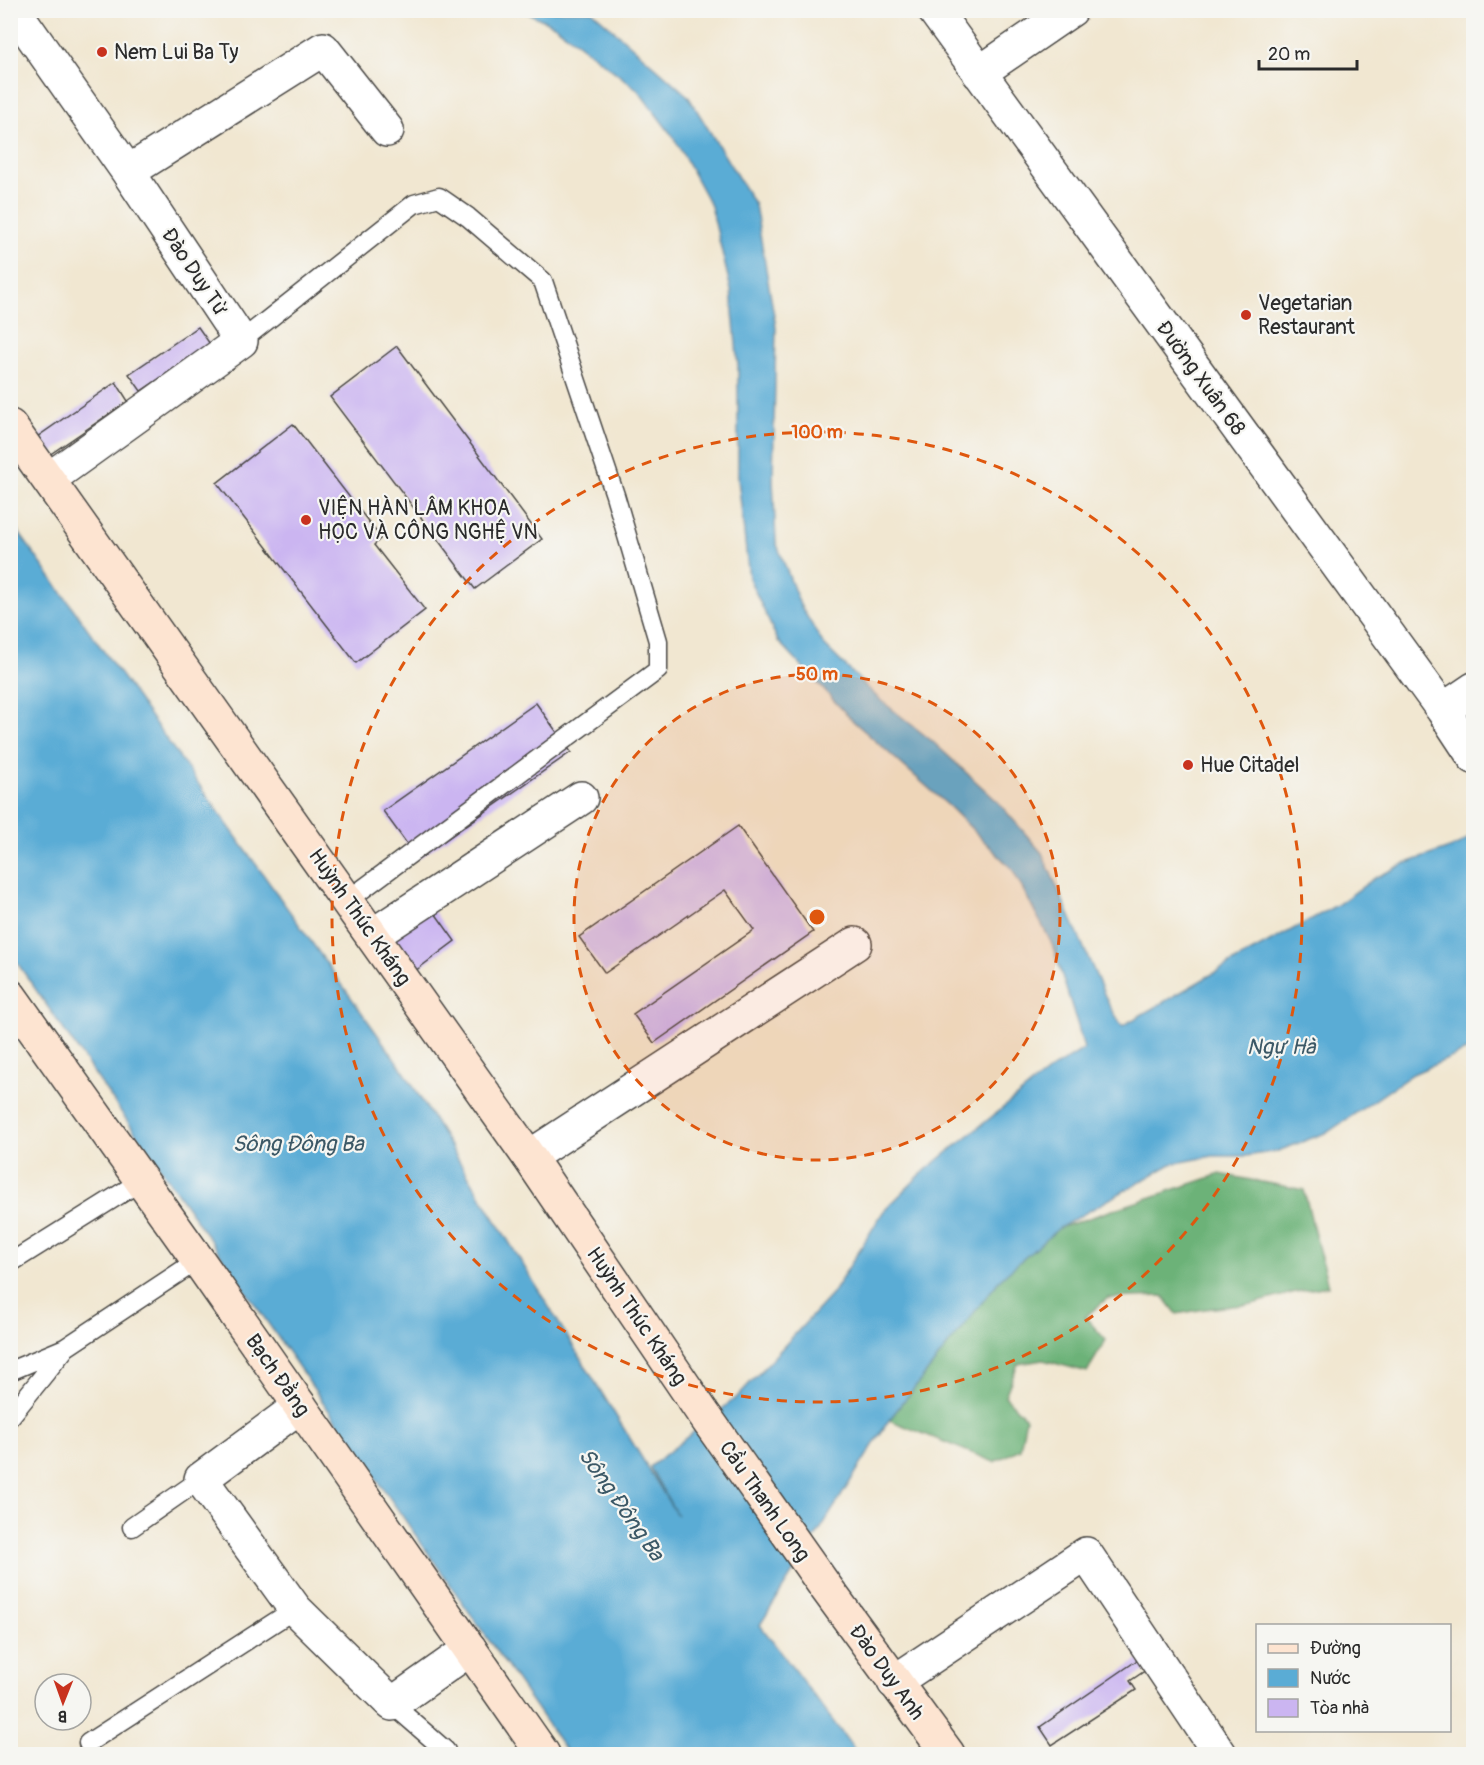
<svg xmlns="http://www.w3.org/2000/svg" width="1484" height="1765" viewBox="0 0 1484 1765" font-family="Pangolin,sans-serif">
	<style>
		.forest { fill: #6cb278; stroke: #4c6e52; stroke-width: 1.5 }
		.water { fill: #5aacd5; stroke: #426c80; stroke-width: 1.5 }
		.building { fill: #cbb5f1 }
		.lines { fill: none; stroke-linecap: round; stroke-linejoin: round }
		.lane-casing { stroke: #494744; stroke-width: 21 }
		.street-casing { stroke: #494744; stroke-width: 36 }
		.secondary-casing { stroke: #494744; stroke-width: 36 }
		.lane { stroke: #fff; stroke-width: 18 }
		.street { stroke: #fff; stroke-width: 33 }
		.secondary { stroke: #fde4d1; stroke-width: 33 }
		.ring { fill: none; stroke: #df570e; stroke-width: 3; stroke-dasharray: 10 8 }
		.poi-dot { fill: #c8321e; stroke: #f6f6f2; stroke-width: 2 }
		.labels { text-anchor: middle; stroke-width: 4.5; stroke-linejoin: round; paint-order: stroke }
		.poi-label { font-size: 21px; fill: #2b2b2b; stroke: #f6f6f2; text-anchor: start }
		.street-label { font-size: 21px; fill: #2b2b2b; stroke: #f6f6f2 }
		.water-label { font-size: 22px; font-style: italic; fill: #3b5866; stroke: #f6f6f2 }
		.centre { fill: #df570e; stroke: #f6f6f2; stroke-width: 3 }
		.ring-label { font-size: 18px; text-anchor: middle; font-weight: bold; fill: #df570e; stroke: #f6f6f2; stroke-width: 4.5; stroke-linejoin: round; paint-order: stroke }
	</style>
	<rect width="100%" height="100%" fill="#f6f6f2"/>
	<filter id="ink" filterUnits="userSpaceOnUse"><feTurbulence type="fractalNoise" baseFrequency=".0167" numOctaves="2"/><feDisplacementMap in="SourceGraphic" scale="12" xChannelSelector="R" yChannelSelector="G"/><feConvolveMatrix kernelMatrix="1 2 1 2 8 2 1 2 1" color-interpolation-filters="sRGB"/></filter>
	<filter id="wash" filterUnits="userSpaceOnUse"><feTurbulence type="fractalNoise" baseFrequency=".008" numOctaves="4" result="noise"/><feDisplacementMap in="SourceGraphic" scale="24" xChannelSelector="R" yChannelSelector="G"/><feGaussianBlur stdDeviation="1.35" result="paint"/><feColorMatrix in="noise" values="0 0 0 0 0 0 0 0 0 0 0 0 0 0 0 0 0 1.4 0 .05"/><feComposite in="paint" operator="in"/></filter>
	<g filter="url(#wash)">
		<rect width="100%" height="100%" fill="#f1e7d1"/>
		<path class="forest" d="M1220 1174 1304 1190 1328 1286 1296 1292 1252 1304 1205 1309 1177 1314 1163 1296 1108 1298 1085 1317 1106 1340 1087 1372 1043 1360 1018 1364 1005 1396 1026 1418 1020 1449 994 1462 889 1420 1002 1277 1059 1228Z"/>
		<path class="water" d="M523 11H592L688 96 755 205 776 327 773 480 776 542 800 605 824 645 878 698 932 741 997 801 1042 853 1109 1005 1122 1026 1235 961 1337 905 1375 878 1404 864 1458 845 1473 835V1048L1413 1074 1328 1132 1278 1151 1246 1156H1213L1171 1164 1059 1228 1002 1277 889 1420 760 1625 858 1754H568L11 954 10 520 405 1073 677 1515 650 1467 738 1396 832 1294 883 1212 922 1173 1050 1070 1084 1049 1078 1026 1052 944 1012 869 951 808 853 721 778 641 749 578 738 479V366L731 290 711 206 674 138 637 89 554 25Z"/>
		<g id="blocks">
			<path class="building" d="M198 327 210 344 141 391 129 374Z
				M397 346 542 539 475 589 330 397Z
				M116 382 128 401 49 455 37 437Z
				M293 424 381 538 374 545 425 610 356 663 217 483Z
				M536 703 571 752 418 859 383 811Z
				M738 826 813 932 654 1043 633 1014 754 930 725 890 605 973 579 937Z
				M430 906 455 941 415 971 389 936Z
				M1139 1659 1146 1670 1130 1681 1136 1690 1052 1745 1040 1727Z"/>
		</g>
	</g>
	<g filter="url(#ink)">
		<use href="#blocks" fill-opacity="0" stroke="#494744" stroke-width="1.5"/>
		<g class="lines">
			<g class="lane-casing">
				<path id="lane" d="M241 341 414 204 439 197 468 217 543 281 615 495 658 641V670L348 900
					M10 1263 141 1181
					M10 1371 65 1348 198 1260
					M10 1417 64 1350
					M132 1527 201 1479
					M392 1704 446 1751 442 1754
					M88 1743 295 1609"/>
			</g>
			<g class="street-casing">
				<path id="street" d="M14 10 128 172 241 341 49 479
					M934 10 1443 710 1474 757
					M979 73 1071 10
					M128 172 323 49 387 130
					M1443 710 1474 689
					M373 935 581 798
					M529 1157 855 944
					M300 1406 201 1479 295 1609 392 1704 470 1649
					M894 1682 1086 1554 1220 1754"/>
			</g>
			<g class="secondary-casing">
				<path id="secondary" d="M10 426 529 1157 702 1412 827 1589 948 1754
					M10 996 198 1260 543 1754"/>
			</g>
			<use href="#lane" class="lane"/>
			<use href="#street" class="street"/>
			<use href="#secondary" class="secondary"/>
		</g>
	</g>
	<circle cx="817" cy="917" r="243" fill="#df570e" fill-opacity=".12"/>
	<g class="ring">
		<circle cx="817" cy="917" r="243"/>
		<circle cx="817" cy="917" r="485"/>
	</g>
	<g class="poi-dot">
		<circle cx="102" cy="52" r="6"/>
		<circle cx="1246" cy="315" r="6"/>
		<circle cx="306" cy="520" r="6"/>
		<circle cx="1188" cy="765" r="6"/>
	</g>
	<g class="labels">
		<g class="poi-label">
			<text x="114" y="59">Nem Lui Ba Ty</text>
			<text x="1258" y="310">Vegetarian<tspan x="1258" dy="24">Restaurant</tspan></text>
			<text x="318" y="515">VIỆN HÀN LÂM KHOA<tspan x="318" dy="24">HỌC VÀ CÔNG NGHỆ VN</tspan></text>
			<text x="1200" y="772">Hue Citadel</text>
		</g>
		<g class="street-label">
			<text transform="translate(195 272) rotate(56)" y="7">Đào Duy Từ</text>
			<text transform="translate(1201 378) rotate(54)" y="7">Đường Xuân 68</text>
			<text transform="translate(360 917) rotate(55)" y="7">Huỳnh Thúc Kháng</text>
			<text transform="translate(637 1316) rotate(56)" y="7">Huỳnh Thúc Kháng</text>
			<text transform="translate(278 1375) rotate(55)" y="7">Bạch Đằng</text>
			<text transform="translate(765 1501) rotate(55)" y="7">Cầu Thanh Long</text>
			<text transform="translate(887 1672) rotate(54)" y="7">Đào Duy Anh</text>
		</g>
		<g class="water-label">
			<text x="1281" y="1054">Ngự Hà</text>
			<text x="298" y="1151">Sông Đông Ba</text>
			<text transform="translate(622 1504) rotate(55)" y="8">Sông Đông Ba</text>
		</g>
	</g>
	<circle cx="817" cy="917" r="9" class="centre"/>
	<g class="ring-label">
		<text x="817" y="438">100 m</text>
		<text x="817" y="680">50 m</text>
	</g>
	<rect width="1484" height="1765" fill="none" stroke="#f6f6f2" stroke-width="36"/>
	<rect x="1256" y="1624" width="195" height="108" fill="#f6f6f2" stroke="#a5a5a2" stroke-width="1.5"/>
	<rect x="1268" y="1644" width="30" height="9" fill="#fde4d1" stroke="#a5a5a2" stroke-width="1.5"/>
	<text x="1310" y="1654" font-size="18" fill="#2b2b2b">Đường</text>
	<rect x="1268" y="1669" width="30" height="18" fill="#5aacd5" stroke="#a5a5a2" stroke-width="1.5"/>
	<text x="1310" y="1684" font-size="18" fill="#2b2b2b">Nước</text>
	<rect x="1268" y="1699" width="30" height="18" fill="#cbb5f1" stroke="#a5a5a2" stroke-width="1.5"/>
	<text x="1310" y="1714" font-size="18" fill="#2b2b2b">Tòa nhà</text>
	<g transform="translate(63 1702) rotate(181)"><circle r="28" fill="#f6f6f2" stroke="#a5a5a2" stroke-width="1.5"/>
	<path d="M0-4.5L10 22L0 15L-10 22Z" fill="#c8321e"/>
	<text y="-9" font-size="16" font-weight="bold" text-anchor="middle" fill="#2b2b2b">B</text>
	</g>
	<path d="M1259 60v9h98v-9" fill="none" stroke="#2b2b2b" stroke-width="3"/>
	<text x="1268" y="60" font-size="18" fill="#2b2b2b" stroke="#f6f6f2" stroke-width="4.5" paint-order="stroke">20 m</text>
</svg>
